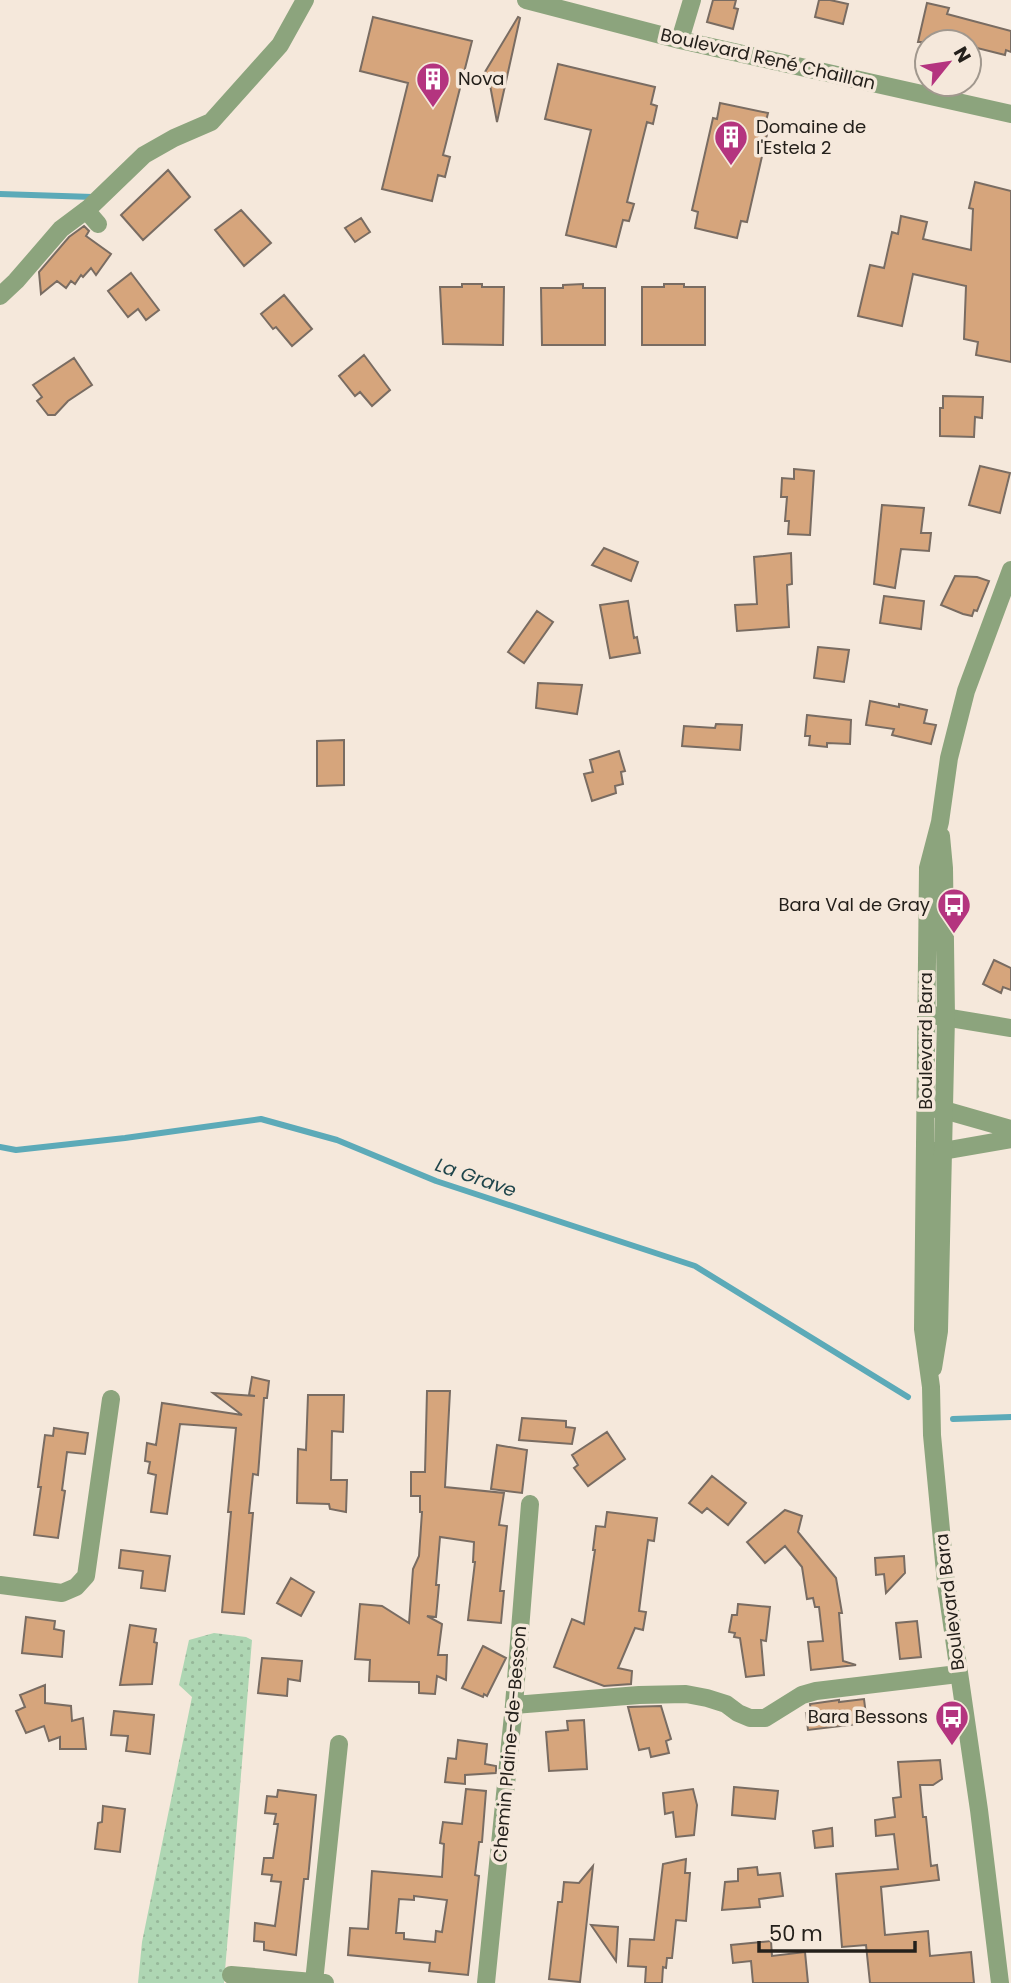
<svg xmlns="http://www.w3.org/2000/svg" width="1011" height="1983" viewBox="0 0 1011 1983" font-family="Poppins,sans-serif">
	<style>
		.grass { fill: url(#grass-dots) }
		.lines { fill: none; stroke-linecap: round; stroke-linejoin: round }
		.stream { stroke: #5caab8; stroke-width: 6 }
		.building { fill: #d6a57c; stroke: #796c62; stroke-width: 2; fill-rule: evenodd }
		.minor { stroke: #8ca47d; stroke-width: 18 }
		.tertiary { stroke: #8ca47d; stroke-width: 18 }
		.labels { text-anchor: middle; stroke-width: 7; stroke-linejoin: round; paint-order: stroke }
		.street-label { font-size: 18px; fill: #24201b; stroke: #f5e8db }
		.poi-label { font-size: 18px; fill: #24201b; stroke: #f5e8db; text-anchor: start }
		.water-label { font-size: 19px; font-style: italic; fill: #1f454b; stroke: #f5e8db }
	</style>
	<defs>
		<pattern id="grass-dots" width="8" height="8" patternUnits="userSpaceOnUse" patternTransform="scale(1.75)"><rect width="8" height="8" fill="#aed6b3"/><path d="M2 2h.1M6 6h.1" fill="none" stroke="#96b799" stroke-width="1.8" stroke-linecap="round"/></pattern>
	</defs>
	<rect width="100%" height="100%" fill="#f5e8db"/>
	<path class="grass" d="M214 1633 246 1637 252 1640 224 1983H138L142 1942 192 1697 179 1685 189 1640Z"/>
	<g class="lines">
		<path class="stream" d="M0 194 93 197
			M0 1147 16 1150 125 1138 261 1119 337 1140 436 1181 695 1266 908 1397
			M953 1419 1011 1417"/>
	</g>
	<path class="building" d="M713 0H736L734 8 738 9 733 29 707 22Z
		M819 0H830L848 4 843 24 815 17Z
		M927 3 949 8 947 14 1011 31V52L1006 50 1005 55 969 46V42H918Z
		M373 17 472 41 443 155 450 157 445 177 438 175 432 201 382 189 408 83 360 71Z
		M518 17 520 18 497 122 490 85 479 82Z
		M558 64 655 87 651 104 657 106 653 124 647 122 627 202 634 204 629 221 623 220 616 247 566 235 591 130 545 119Z
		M720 103 768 113 764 129 768 130 747 222 741 221 737 238 695 228 698 212 692 210 713 118 717 119Z
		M168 170 190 197 143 240 121 215Z
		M975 182 1011 191V362L976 355 978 342 964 339 966 286 913 274 902 326 858 316 870 265 884 268 892 232 898 234 901 216 927 222 923 239 971 250 973 209 969 208Z
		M241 210 271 243 244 266 215 230Z
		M361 218 370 232 355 242 345 228Z
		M84 226 89 231 86 236 111 254 96 275 91 268 83 277 81 275 75 284 71 281 66 288 57 281 41 294 39 272 69 237Z
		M131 273 159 310 146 320 138 309 128 317 108 291Z
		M462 284H482V287H504L503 345 443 344 440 287H462Z
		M583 284V288H605V345H542L541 288H563V285Z
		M664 284H684V287H705V345H642V287H664Z
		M284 295 312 329 292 346 276 327 273 329 261 314Z
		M364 355 390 390 372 406 360 392 355 396 339 376Z
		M74 358 92 385 68 401 55 415H48L37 401 42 397 33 385Z
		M943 396 983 397 982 418 975 417 974 437 940 436V408H943Z
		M980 466 1010 473 1000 513 969 505Z
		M794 469 814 471 810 535 788 534 789 521H785L787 497H781L782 478 794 479Z
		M882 505 924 508 921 533H931L929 551 901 549 895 588 874 584Z
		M604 548 638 562 631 581 592 565Z
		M791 553 792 584 787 585 789 627 737 631 735 605 757 604 754 557Z
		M955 576 977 577 989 581 977 611 974 610 972 616 963 614 941 605Z
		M884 596 924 601 921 629 880 623Z
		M628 601 634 638 637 637 640 653 610 658 600 605Z
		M537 611 553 622 524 663 508 652Z
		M818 647 849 650 844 682 814 678Z
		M538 683 582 685 577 714 536 708Z
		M870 701 899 707V704L927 710 924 723 936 725 931 744 892 735 894 729 866 725Z
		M807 715 851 720 850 744 827 743V747L809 745 810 736H805Z
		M716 724 742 725 740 750 682 746 684 726 715 728Z
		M344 740V785L317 786V741Z
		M619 751 625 771 621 772 623 784 615 786 616 793 592 801 584 774 593 772 590 760Z
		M994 960 1011 968V990L1003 987 1001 993 983 984Z
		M252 1377 269 1381 267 1398H264L258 1475 253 1474 249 1513H253L244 1614 222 1612 231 1512H228L236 1428 180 1424 167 1514 151 1512 156 1475 148 1473 150 1462 145 1461 147 1443 156 1445 162 1403 242 1415 213 1393 255 1396 249 1395Z
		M427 1391H450L445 1487 504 1493 499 1525 507 1526 500 1591H504L501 1623 468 1620 475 1562H473L474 1542 440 1537 436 1585H439L436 1617 427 1616 442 1624 438 1655H447L446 1680 437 1676 435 1694 419 1693V1682L369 1681 370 1660 355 1659 360 1604 382 1606 409 1623 413 1569 419 1556 422 1512H420V1496H411V1472H425Z
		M308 1395H344L343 1432 332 1431 331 1480H347L346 1512 330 1509 329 1504 297 1503 298 1449 306 1450Z
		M522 1418 566 1421V1427L575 1428 572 1444 519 1440Z
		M54 1428 88 1433 85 1454 67 1452 62 1490 65 1491 58 1538 34 1535 41 1487H38L45 1435 53 1436Z
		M607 1432 625 1459 588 1486 574 1468 578 1465 572 1455Z
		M497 1445 527 1450 522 1493 491 1489Z
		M712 1476 746 1503 728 1525 707 1508 702 1513 689 1503Z
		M785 1510 802 1516 798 1532 836 1578 842 1613H839L843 1661 856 1665 811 1670 808 1642 823 1641 819 1607H815L813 1598 807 1599 802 1567 785 1546 765 1563 747 1542Z
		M607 1512 657 1518 654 1541 648 1540 639 1611 646 1612 643 1630 635 1628 618 1668 632 1671 631 1684 604 1686 554 1667 572 1619 584 1624 595 1550H593L596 1526 605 1527Z
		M121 1550 170 1556 165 1591 141 1588 143 1571 119 1568Z
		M904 1556 905 1573 886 1593 884 1574 876 1575 875 1558Z
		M291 1578 314 1592 301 1616 277 1603Z
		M738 1604 770 1607 766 1641 761 1640 764 1675 746 1677 740 1638 734 1637 735 1633 729 1632 732 1615H737Z
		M26 1617 55 1621 54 1629 64 1631 62 1657 22 1653Z
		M917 1621 921 1657 900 1659 896 1623Z
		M130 1625 156 1629 154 1642 157 1643 152 1684 120 1685Z
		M483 1646 506 1658 487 1696 484 1694 483 1697 462 1688Z
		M262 1658 302 1661 300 1681 288 1679 287 1696 258 1693Z
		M45 1685V1703L71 1706 72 1721 83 1718 86 1749H60V1737L49 1741 44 1726 26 1733 16 1711 25 1707 20 1695Z
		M864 1699 867 1723 808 1730 806 1713H811L810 1704 839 1700V1702Z
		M661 1706 671 1739 666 1741 669 1753 651 1757 649 1748 639 1750 628 1707Z
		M114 1711 154 1715 150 1754 126 1751 128 1736 111 1735Z
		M584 1720 587 1769 549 1771 546 1732 568 1730 567 1721Z
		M458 1740 487 1744 485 1764 496 1766V1773L465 1775V1784L445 1782 448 1758 456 1759Z
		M940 1760 942 1779 933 1785H920L923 1817H926L931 1866 937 1865 939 1880 881 1887 885 1935 928 1931 930 1956 971 1952 974 1983H870L866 1945 842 1947 836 1874 898 1869 894 1834 876 1836 875 1820 895 1817 893 1798 901 1797 898 1762Z
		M734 1787 778 1791 775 1819 732 1815Z
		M466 1789 486 1791 482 1842H479L475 1875 479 1876 468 1975 429 1971 430 1963 348 1955 350 1928 368 1929 372 1871 442 1877 444 1844 440 1843 443 1822 462 1824ZM414 1896 447 1900 442 1932 436 1931 435 1942 404 1939V1933H396L399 1899 414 1900Z
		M693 1789 697 1805 694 1835 676 1837 673 1812 665 1814 663 1793Z
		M278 1790 316 1795 308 1879H304L296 1955 264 1950V1942L254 1941 255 1923 275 1926 281 1882 271 1881 272 1875 262 1874 264 1858H273L278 1824H274L276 1814 265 1813 267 1796 277 1797Z
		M103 1806 125 1809 120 1852 95 1849 98 1823 102 1822Z
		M832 1828 833 1846 815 1848 813 1831Z
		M686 1859 685 1873H690L686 1921 676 1920 672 1958H667L666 1968 663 1967 662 1983H645L646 1967 628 1966 630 1939 654 1940 663 1864Z
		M593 1866 580 1982 549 1979 558 1902H562L564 1882 579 1883Z
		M757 1867 758 1875 780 1873 783 1896 759 1899 760 1907 722 1910 725 1882 738 1881V1869Z
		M591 1925 618 1927 616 1961Z
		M771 1941 772 1956 805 1952 808 1983H753L751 1961 733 1963 731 1945Z"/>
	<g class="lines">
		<path class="minor" d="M526 0 680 40 1011 114
			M680 40 692 0
			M86 210 98 224
			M0 296 16 281 61 229 89 208 144 155 174 138 211 122 280 45 305 0
			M926 1014 1011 1028
			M930 1108 944 1110 1011 1129
			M928 1151H943L1011 1139
			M0 1585 62 1593 76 1587 86 1576 111 1399
			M514 1705 639 1695 686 1694 707 1698 726 1704 738 1713 750 1718H765L802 1695 816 1691 958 1674
			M231 1975 325 1983
			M314 1982 339 1744
			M486 1983 514 1705 530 1504"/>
		<path class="tertiary" d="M933 1368 939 1331 946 1017 944 868 941 836
			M1000 1983 979 1810 946 1583 932 1435 931 1387 923 1329 928 868 940 822 949 758 966 691 1011 570"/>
	</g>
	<defs>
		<g id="building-pin" transform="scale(1.75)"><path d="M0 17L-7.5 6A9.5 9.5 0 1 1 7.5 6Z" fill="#b4347f" stroke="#f5e8db"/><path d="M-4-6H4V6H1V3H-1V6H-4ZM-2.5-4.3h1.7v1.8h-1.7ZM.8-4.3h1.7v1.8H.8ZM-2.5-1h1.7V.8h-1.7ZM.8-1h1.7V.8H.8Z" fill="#fff"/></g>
		<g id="bus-pin" transform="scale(1.75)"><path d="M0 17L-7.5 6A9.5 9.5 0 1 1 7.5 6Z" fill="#b4347f" stroke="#f5e8db"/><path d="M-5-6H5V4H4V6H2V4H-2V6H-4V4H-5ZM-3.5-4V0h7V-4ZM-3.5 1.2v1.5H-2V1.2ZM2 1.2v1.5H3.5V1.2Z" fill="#fff"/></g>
	</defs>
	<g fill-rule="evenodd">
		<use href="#building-pin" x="433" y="79"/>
		<use href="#building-pin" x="731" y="137"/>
		<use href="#bus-pin" x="954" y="905"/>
		<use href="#bus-pin" x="952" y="1717"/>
	</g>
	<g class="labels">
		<g class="street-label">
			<text transform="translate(768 59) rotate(13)" y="6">Boulevard René Chaillan</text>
			<text transform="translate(926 1041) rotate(-90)" y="6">Boulevard Bara</text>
			<text transform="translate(950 1602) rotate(-97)" y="6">Boulevard Bara</text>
			<text transform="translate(510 1744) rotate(-85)" y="6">Chemin Plaine-de-Besson</text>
		</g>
		<g class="poi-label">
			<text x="458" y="85">Nova</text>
			<text x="756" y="133">Domaine de<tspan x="756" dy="21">l'Estela 2</tspan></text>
			<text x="930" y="911" text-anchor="end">Bara Val de Gray</text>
			<text x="928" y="1723" text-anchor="end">Bara Bessons</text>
		</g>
		<g class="water-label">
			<text transform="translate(476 1177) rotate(19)" y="7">La Grave</text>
		</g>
	</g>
	<g transform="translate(948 63) rotate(60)"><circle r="33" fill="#f5e8db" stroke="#a1988e" stroke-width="2"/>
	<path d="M0-5L12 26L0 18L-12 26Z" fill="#b4347f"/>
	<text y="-10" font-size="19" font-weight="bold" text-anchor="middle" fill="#24201b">N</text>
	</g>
	<path d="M759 1941v10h156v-10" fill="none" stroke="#24201b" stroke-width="3.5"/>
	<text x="769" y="1941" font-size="21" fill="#24201b" stroke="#f5e8db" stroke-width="5" paint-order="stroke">50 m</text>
</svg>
